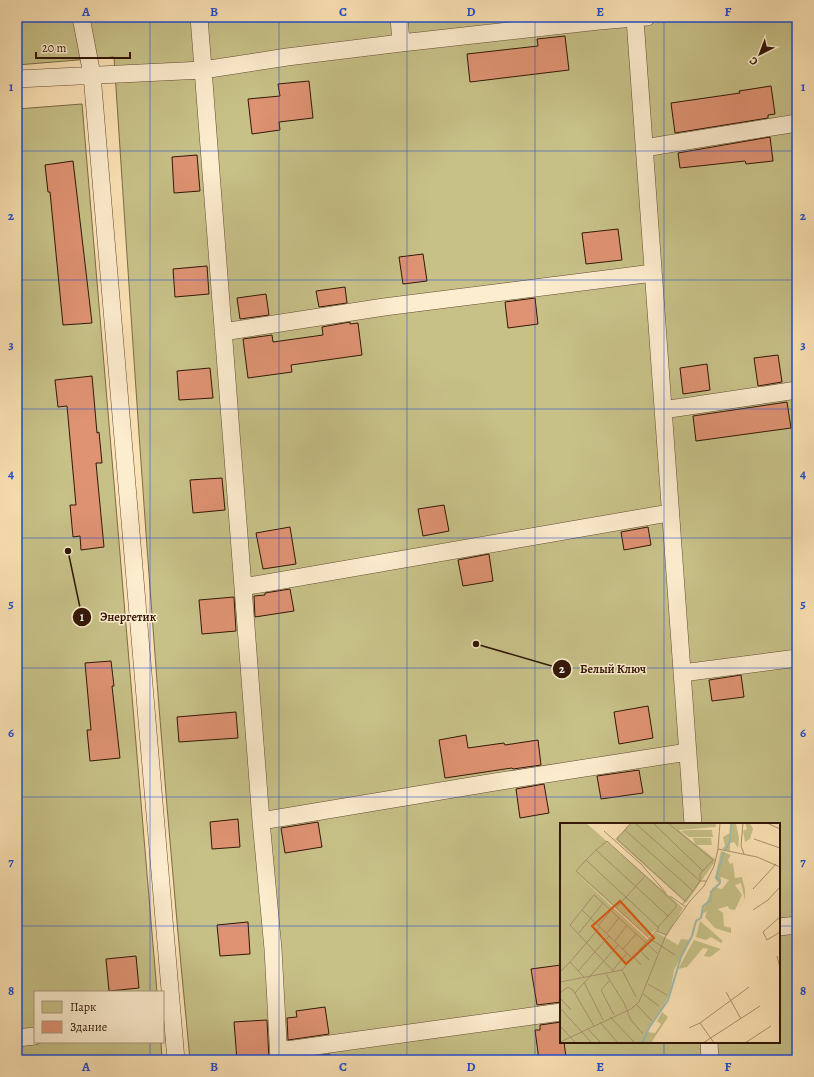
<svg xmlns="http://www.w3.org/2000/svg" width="814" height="1077" viewBox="0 0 814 1077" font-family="Alegreya,serif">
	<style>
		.green { fill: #c7c188; stroke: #7c6c47; fill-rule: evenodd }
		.building { fill: #df9373; stroke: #321606 }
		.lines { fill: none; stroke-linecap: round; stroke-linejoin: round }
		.service-casing { stroke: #644932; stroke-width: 18 }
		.service { stroke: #fdedcf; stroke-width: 17 }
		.grid { fill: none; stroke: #1d4ed8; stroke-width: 1; stroke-opacity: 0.55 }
		.inset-river { fill: none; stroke: #9fbeaf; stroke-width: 2 }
		.inset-road { fill: none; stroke: #ab916f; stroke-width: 1 }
		.view { fill: #df560c; fill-opacity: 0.15; stroke: #df560c; stroke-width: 2 }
		.inset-edge { fill: none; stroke: #321606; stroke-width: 2 }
		.leader { fill: none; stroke: #321606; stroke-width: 1.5 }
		.callout-dot { fill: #321606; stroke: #fdedcf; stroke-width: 1.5 }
		.mark-label { font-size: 12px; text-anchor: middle; font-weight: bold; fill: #fff }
		.callout-label { font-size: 12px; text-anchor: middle; font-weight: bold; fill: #321606; stroke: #fdedcf; stroke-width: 3; stroke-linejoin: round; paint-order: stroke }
		.neatline { fill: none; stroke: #1d4ed8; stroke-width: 1.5 }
		.grid-label { font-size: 13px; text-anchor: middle; font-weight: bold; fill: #1d4ed8 }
	</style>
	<rect width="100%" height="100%" fill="#fce3b5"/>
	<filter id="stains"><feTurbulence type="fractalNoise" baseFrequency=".005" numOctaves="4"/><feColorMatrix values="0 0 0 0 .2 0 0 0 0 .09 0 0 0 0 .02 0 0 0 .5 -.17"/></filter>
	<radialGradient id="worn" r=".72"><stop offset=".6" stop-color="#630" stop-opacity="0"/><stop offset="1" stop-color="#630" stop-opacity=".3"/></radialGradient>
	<path class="green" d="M17 17H797V1060H190C157 727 136 392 114 57L17 65ZM561 824H779V1042H561Z
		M82 104 157 992H35V1042H161L162 1060H17V109Z"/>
	<path class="building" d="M565 36 569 70 470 82 467 54 538 46 537 39Z
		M309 81 313 118 279 122 280 130 252 134 248 99 280 96 278 84Z
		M771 86 775 114 768 115V118L675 133 671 103 740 93 739 91Z
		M770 137 773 161 746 164 745 161 680 168 678 153Z
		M197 155 200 191 174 193 172 157Z
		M73 161 92 323 63 325 50 192H48L45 165Z
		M618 229 622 260 586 264 582 233Z
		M423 254 427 281 403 284 399 257Z
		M207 266 209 294 175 297 173 269Z
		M345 287 347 303 319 307 316 291Z
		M266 294 269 315 240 319 237 298Z
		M535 298 538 324 508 328 505 302Z
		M350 322V324L358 323 362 355 291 365 292 372 248 378 243 339 272 335 273 342 323 335 322 327Z
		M778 355 782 382 758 386 754 358Z
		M707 364 710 390 683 394 680 368Z
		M210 368 213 398 179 400 177 371Z
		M92 376 97 433 99 432 102 463H96L104 547 81 550 80 536 73 537 70 505H76L67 406 58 407 55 380Z
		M787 402 791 428 696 441 693 416Z
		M222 478 225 510 193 513 190 480Z
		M444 505 449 531 423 536 418 509Z
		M290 527 296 564 263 569 256 533Z
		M648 527 651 545 624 550 621 532Z
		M489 554 493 581 463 586 458 560Z
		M290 589 294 611 255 617 254 596 265 595V593Z
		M234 597 236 631 202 634 199 600Z
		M111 661 114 686H112L120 758 90 761 87 730H91L85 663Z
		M741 675 744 697 712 701 709 680Z
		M648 706 653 738 619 744 614 712Z
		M236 712 238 738 179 742 177 717Z
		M466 735 468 748 504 743 505 745 538 740 541 765 513 769 512 768 445 778 439 740Z
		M639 770 643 793 601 799 597 776Z
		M544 784 549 813 520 818 516 789Z
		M238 819 240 847 212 849 210 822Z
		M318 822 322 847 285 853 281 828Z
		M248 922 250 954 220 956 217 925Z
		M136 956 139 988 109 991 106 959Z
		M561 965V1002L537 1005 531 969Z
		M325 1007 329 1034 288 1040 287 1018 297 1017 296 1011Z
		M267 1020 269 1060H237L234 1022Z
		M561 1022V1042H564L566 1057 561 1058V1060H539L535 1030H540V1025Z
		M330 1054 331 1060H289Z"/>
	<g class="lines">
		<g class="service-casing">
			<path id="service" d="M81 17 92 75 176 1060
				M199 17 261 821 273 949 279 1060
				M399 17 401 43
				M635 19 693 824
				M17 79 203 70 287 57 401 43 599 21 647 17
				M644 148 797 123
				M223 332 384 307 653 273
				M663 410 797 390
				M243 587 669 513
				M682 673 797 658
				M261 821 495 782 688 752
				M779 927 797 925
				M17 1038 35 1036
				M709 1042 710 1060
				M279 1051 561 1012"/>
		</g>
		<use href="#service" class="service"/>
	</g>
	<path class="grid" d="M150 17V992M279 17V1060M407 17V1060M535 17V1060M664 17V824M17 151H797M17 280H797M17 409H797M17 538H797M17 668H797M17 797H797M17 926H561M779 926H797M150 1042V1060M664 1042V1060"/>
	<g transform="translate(560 823)">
		<rect width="220" height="220" fill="#fce3b5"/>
		<path d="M0 0H26L123 85 107 113 95 107 88 114 15 49 88 117 96 109 118 122 121 116 130 117 114 147 110 171 87 209 95 210 101 201 97 198 102 189 108 194 91 220H0ZM71 0H156V4L119 7 135 21 133 15H151L152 22H137L156 37 126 80 55 16ZM170 0H176L179 15 178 25 174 19 170 20V28L162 26 165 23 163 14 170 10ZM185 0H190L193 6 190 16 185 19 183 8 187 6ZM131 7H152L153 14H129L121 8ZM161 28 171 32 168 37 170 41 173 40 175 55 182 54 185 67V77L181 60 175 62 182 72 175 87 169 86 168 83 158 86 163 90 164 103 171 105V110L155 105 145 94 147 88 141 92 153 64 162 66 169 57 161 54 158 60 155 55ZM140 98 163 118 161 120 151 114 146 117 136 114ZM134 117 161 126 150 134 144 133 148 126 143 125 127 144 118 146Z" fill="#c7c188"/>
		<path class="inset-river" d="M165 27 170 19 171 0M82 220 89 205 108 177 121 134 132 113 136 98 141 95 143 83 151 77V69L160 60V57L156 55 164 29"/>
		<path class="inset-road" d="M71 0 57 16 125 78 122 82M75 0 140 58V51L153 37 108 0M93 0 143 48M183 0 181 23 184 31M207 0 220 6M65 7 133 68 140 58H147M44 8 81 41 106 70M194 16 220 25M158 26 160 0M26 37 36 27 108 93 116 84V81L47 18 36 27M193 66 216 41M110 73 126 84M125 78 133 68M56 85 85 53M22 87 10 102 54 149M193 87 208 77 220 64M220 94 203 109 207 117 220 109M38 103 51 87M98 104 108 93M98 109V104L26 37 16 48 89 115 115 132M19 110 43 80M47 110 59 95M55 118 67 102M63 126 76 111M79 126 89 137M73 133 81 142M217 133 220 145M71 134 22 87 34 72 97 130M10 139 40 104M53 147 67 130M62 147 76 174M18 148 49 113M0 149 10 139 24 154M46 151 64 180 71 197 83 211M49 158 41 167 54 192M0 159 62 147 96 108 106 112M24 159 43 197M88 161 107 172M166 169 181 196M0 170 8 164 13 167 34 203M15 170 58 122M83 171 99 183M0 175 11 187M77 182 92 198M0 185 32 220M50 194 75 220M40 199 58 220M140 200 154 220M0 203 16 220M129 205 140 200 189 164M28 206 41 220M0 219 71 186 79 179 106 112 130 78 144 63 154 43 158 26 197 34 220 44M143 220 200 183M185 220 211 203"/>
		<path class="view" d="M60 78 94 115 66 141 32 103Z"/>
		<rect width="220" height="220" class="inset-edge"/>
	</g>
	<path class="leader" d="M68 551L82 617M476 644L562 669"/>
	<g class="callout-dot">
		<circle cx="68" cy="551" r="4"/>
		<circle cx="476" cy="644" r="4"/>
		<circle cx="82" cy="617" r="10"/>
		<circle cx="562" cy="669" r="10"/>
	</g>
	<g class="mark-label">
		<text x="82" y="621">1</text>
		<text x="562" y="673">2</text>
	</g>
	<g class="callout-label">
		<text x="128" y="621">Энергетик</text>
		<text x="613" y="673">Белый Ключ</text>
	</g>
	<rect width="814" height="1077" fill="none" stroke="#fce3b5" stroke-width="44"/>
	<rect x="34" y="991" width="130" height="52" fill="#fdedcf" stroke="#ac977f"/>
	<rect x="42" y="1001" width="20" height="12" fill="#c7c188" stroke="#ac977f"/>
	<text x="70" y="1011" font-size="12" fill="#321606">Парк</text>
	<rect x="42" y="1021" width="20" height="12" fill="#df9373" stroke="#ac977f"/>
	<text x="70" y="1031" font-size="12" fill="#321606">Здание</text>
	<g transform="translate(760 54) rotate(222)" stroke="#fdedcf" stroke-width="3" paint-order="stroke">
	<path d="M0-3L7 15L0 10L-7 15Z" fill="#321606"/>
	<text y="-6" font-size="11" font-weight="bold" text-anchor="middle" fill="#321606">С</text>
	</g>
	<path d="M36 52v6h94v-6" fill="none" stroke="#321606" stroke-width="2"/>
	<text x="42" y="52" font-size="12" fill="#321606" stroke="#fdedcf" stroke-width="3" paint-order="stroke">20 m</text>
	<rect x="22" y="22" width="770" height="1033" class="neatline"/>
	<g class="grid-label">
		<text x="86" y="16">A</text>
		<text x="214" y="16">B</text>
		<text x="343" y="16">C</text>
		<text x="471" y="16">D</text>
		<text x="600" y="16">E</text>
		<text x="728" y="16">F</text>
		<text x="11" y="91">1</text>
		<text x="803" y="91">1</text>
		<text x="11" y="220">2</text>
		<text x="803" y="220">2</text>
		<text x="11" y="349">3</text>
		<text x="803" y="349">3</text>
		<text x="11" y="478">4</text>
		<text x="803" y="478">4</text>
		<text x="11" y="608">5</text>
		<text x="803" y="608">5</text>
		<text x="11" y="737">6</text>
		<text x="803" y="737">6</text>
		<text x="11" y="866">7</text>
		<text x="803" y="866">7</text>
		<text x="11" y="995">8</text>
		<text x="803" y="995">8</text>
		<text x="86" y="1071">A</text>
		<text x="214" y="1071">B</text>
		<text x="343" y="1071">C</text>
		<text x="471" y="1071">D</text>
		<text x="600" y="1071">E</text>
		<text x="728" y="1071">F</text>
	</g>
	<rect width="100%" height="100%" filter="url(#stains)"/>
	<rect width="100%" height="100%" fill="url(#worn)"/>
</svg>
